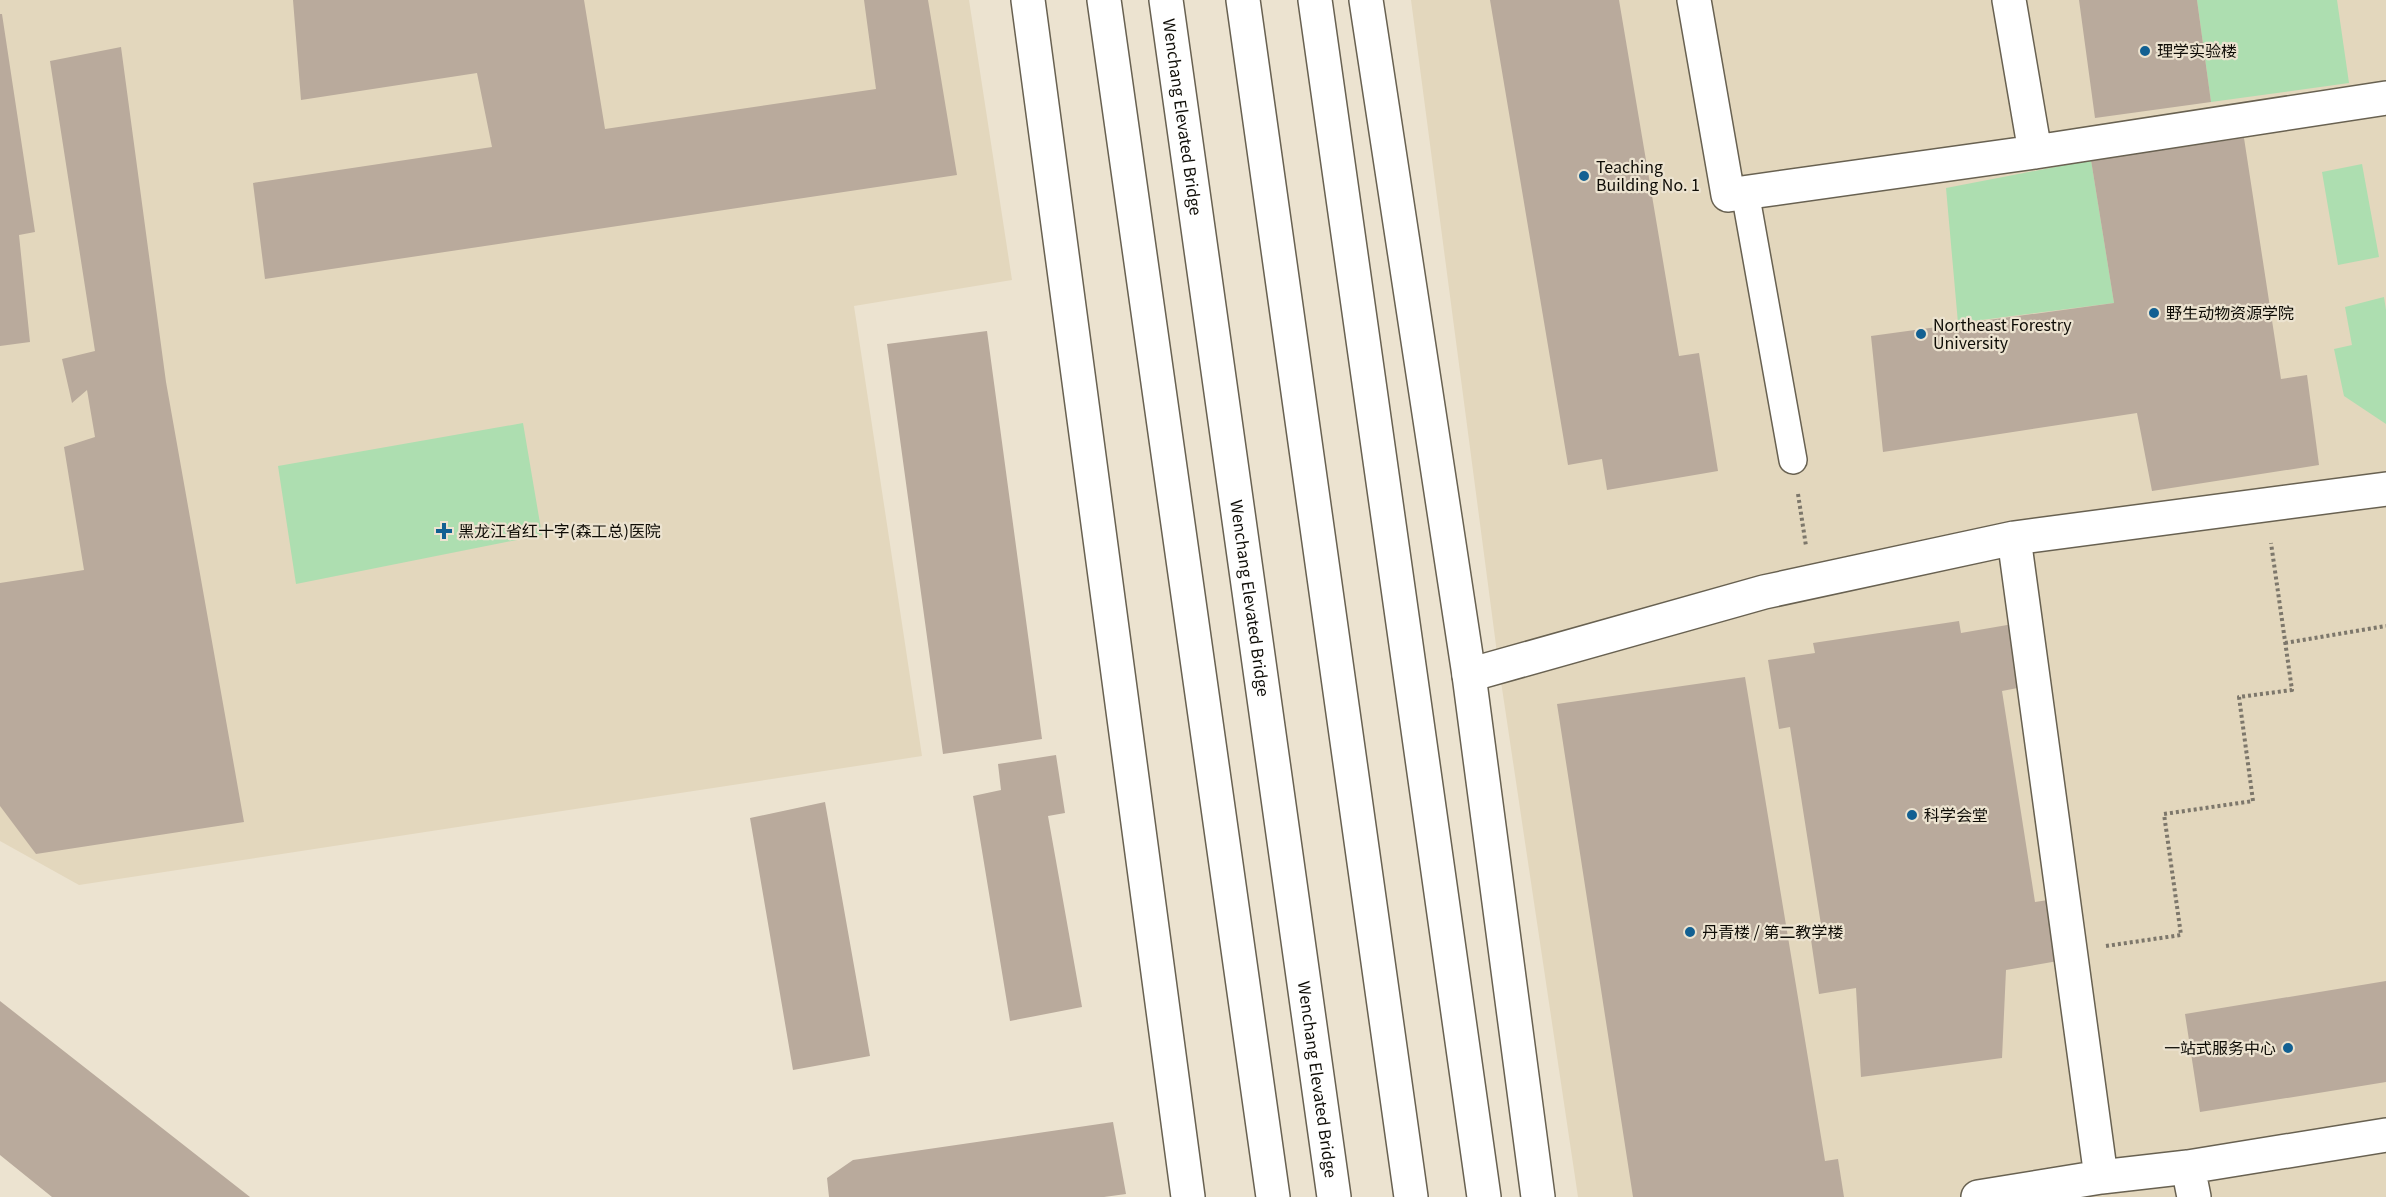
<svg xmlns="http://www.w3.org/2000/svg" width="2386" height="1197" viewBox="0 0 2386 1197" font-family="Georgia,'Noto Sans SC',serif">
	<style>
		.built { fill: #e3d7bd }
		.green { fill: #addeb0 }
		.building { fill: #b9aa9c }
		.lines { fill: none; stroke-linecap: round; stroke-linejoin: round }
		.pedestrian-casing { stroke: #686151; stroke-width: 30 }
		.minor-casing { stroke: #686151; stroke-width: 36 }
		.primary-casing { stroke: #686151; stroke-width: 36 }
		.trunk-casing { stroke: #686151; stroke-width: 36 }
		.path { stroke: #7d776b; stroke-width: 4; stroke-dasharray: 3 3; stroke-linecap: butt }
		.pedestrian { stroke: #fff; stroke-width: 27 }
		.minor { stroke: #fff; stroke-width: 33 }
		.primary { stroke: #fff; stroke-width: 33 }
		.trunk { stroke: #fff; stroke-width: 33 }
		.poi-dot { fill: #126092; stroke: #ece3d0; stroke-width: 2 }
		.labels { text-anchor: middle; stroke-width: 4.5; stroke-linejoin: round; paint-order: stroke }
		.poi-label { font-size: 16px; fill: #0e0c06; stroke: #ece3d0; text-anchor: start }
		.street-label { font-size: 16px; fill: #0e0c06; stroke: #ece3d0 }
	</style>
	<rect width="100%" height="100%" fill="#ece3d0"/>
	<path class="built" d="M0 0H969L1012 280 854 306 922 756 79 885 0 841Z
		M1411 0H2386V1197H1578L1499 668Z"/>
	<path class="green" d="M2197 0H2337L2349 83 2211 102Z
		M2091 160 2114 303 1958 323 1946 188Z
		M2362 164 2379 257 2338 265 2322 172Z
		M2384 297 2386 310V424L2344 396 2334 349 2352 345 2345 307Z
		M523 423 542 535 296 584 278 466Z"/>
	<path class="building" d="M293 0H584L605 129 876 89 864 0H928L957 175 265 279 253 183 492 147 477 73 301 100Z
		M1490 0H1619L1679 356 1699 353 1718 471 1607 490 1602 459 1568 465Z
		M2079 0H2197L2211 102 2095 118Z
		M0 14H2L35 232 19 235 30 342 0 346Z
		M121 47 166 382 244 822 36 854 0 806V583L84 570 64 447 95 437 87 390 72 403 62 359 95 351 50 61Z
		M2244 138 2281 379 2307 375 2319 465 2152 491 2137 413 1883 452 1871 336 2114 303 2091 160Z
		M987 331 1042 739 943 754 887 344Z
		M1959 621 1961 633 2013 624 2023 687 2002 691 2035 902 2048 900 2058 961 2006 970 2002 1058 1861 1077 1856 988 1819 994 1810 933 1822 931 1790 727 1779 729 1768 660 1815 653 1813 643Z
		M1745 677 1825 1161 1838 1159 1844 1197H1633L1557 704Z
		M1056 755 1065 813 1048 816 1082 1007 1010 1021 973 796 1001 790 998 764Z
		M825 802 870 1056 793 1070 750 818Z
		M2386 981V1082L2200 1112 2185 1014Z
		M0 1001 250 1197H52L0 1155Z
		M1113 1122 1126 1194 1104 1197H829L827 1178 853 1160Z"/>
	<g class="lines">
		<g class="pedestrian-casing">
			<path id="pedestrian" d="M1745 192 1793 460"/>
		</g>
		<g class="minor-casing">
			<path id="minor" d="M1694 0 1728 195 2035 152 2386 98
				M2009 0 2035 152
				M2014 538 2101 1177
				M1469 675 1764 592 2014 538 2386 489
				M2188 1167 2194 1197
				M1978 1197 2101 1177 2188 1167 2386 1135"/>
		</g>
		<g class="primary-casing">
			<path id="primary" d="M1028 0 1188 1197
				M1104 0 1273 1197
				M1315 0 1484 1197
				M1366 0 1469 675 1538 1197"/>
		</g>
		<g class="trunk-casing">
			<g id="trunk">
				<path id="s1" d="M1166 0 1334 1197"/>
				<path d="M1243 0 1411 1197"/>
			</g>
		</g>
		<path class="path" d="M1798 494 1806 546
			M2285 643 2386 626
			M2106 946 2181 935 2164 814 2253 801 2239 697 2292 690 2271 543"/>
		<use href="#pedestrian" class="pedestrian"/>
		<use href="#minor" class="minor"/>
		<use href="#primary" class="primary"/>
		<use href="#trunk" class="trunk"/>
	</g>
	<g class="poi-dot">
		<circle cx="2145" cy="51" r="6"/>
		<circle cx="1584" cy="176" r="6"/>
		<circle cx="2154" cy="313" r="6"/>
		<circle cx="1921" cy="334" r="6"/>
		<path d="M441 522h6v6h6v6h-6v6h-6v-6h-6v-6h6z"/>
		<circle cx="1912" cy="815" r="6"/>
		<circle cx="1690" cy="932" r="6"/>
		<circle cx="2288" cy="1048" r="6"/>
	</g>
	<g class="labels">
		<g class="poi-label">
			<text x="2157" y="57">理学实验楼</text>
			<text x="1596" y="173">Teaching<tspan x="1596" dy="18">Building No. 1</tspan></text>
			<text x="2166" y="319">野生动物资源学院</text>
			<text x="1933" y="331">Northeast Forestry<tspan x="1933" dy="18">University</tspan></text>
			<text x="458" y="537">黑龙江省红十字(森工总)医院</text>
			<text x="1924" y="821">科学会堂</text>
			<text x="1702" y="938">丹青楼 / 第二教学楼</text>
			<text x="2276" y="1054" text-anchor="end">一站式服务中心</text>
		</g>
		<g class="street-label">
			<text dy="6" stroke="none"><textPath href="#s1" startOffset="118">Wenchang Elevated Bridge</textPath></text>
			<text dy="6" stroke="none"><textPath href="#s1" startOffset="604">Wenchang Elevated Bridge</textPath></text>
			<text dy="6" stroke="none"><textPath href="#s1" startOffset="1090">Wenchang Elevated Bridge</textPath></text>
		</g>
	</g>
</svg>
